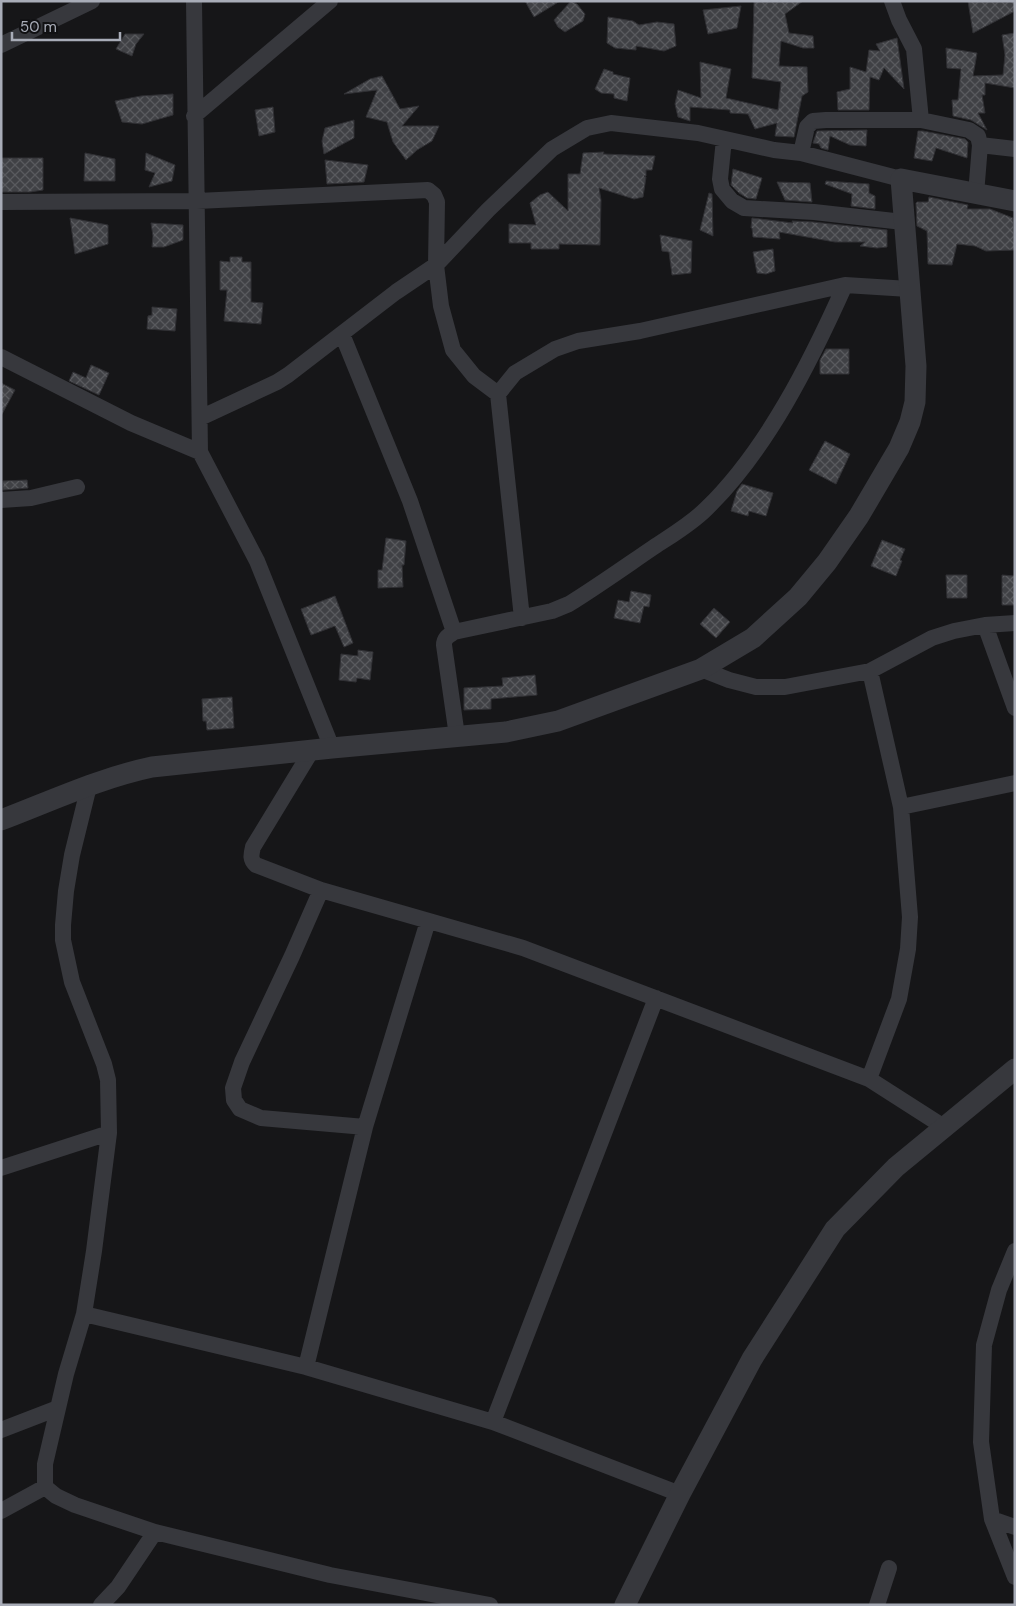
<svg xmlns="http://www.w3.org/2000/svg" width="1016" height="1606" viewBox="0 0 1016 1606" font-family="'DM Sans',sans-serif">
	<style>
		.building { fill: url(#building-cross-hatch); stroke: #303034 }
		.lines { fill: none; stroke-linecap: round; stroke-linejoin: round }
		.minor { stroke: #37383d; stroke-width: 16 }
		.tertiary { stroke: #37383d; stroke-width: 21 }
	</style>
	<defs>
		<pattern id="building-cross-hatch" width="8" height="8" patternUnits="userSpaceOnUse" patternTransform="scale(1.25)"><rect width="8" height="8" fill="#404145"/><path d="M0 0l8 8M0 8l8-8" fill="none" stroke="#595a5e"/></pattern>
	</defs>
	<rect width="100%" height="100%" fill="#161618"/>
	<path class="building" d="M525 1H560L534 17Z
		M571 1 577 4 585 14 583 21 565 32 558 27 554 20Z
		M754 1H803L785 14 789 33 813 36 814 48H803L781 41 779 66 807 67 808 92 802 96 794 137 775 136 777 123 755 129 748 114 730 113V110L690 107V121L678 117 675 104 678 90 701 98 700 62 731 69 726 98 778 110 781 82 752 78Z
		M968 1H1015V11L973 33Z
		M741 6 737 28 708 34 703 10Z
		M608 17 633 21 639 25 657 22 674 24 676 46 664 51 636 46V50L615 48 607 43Z
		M1015 33V88L985 83V95H982L985 113H978L987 130 971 120 953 116 952 100H958L961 69 947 68 946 48 977 53 973 76 1003 75 1005 55 1002 35Z
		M125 34H144L136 44 132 56 116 49Z
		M897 38 904 89 884 68 879 80 870 77 869 110H838L837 92 850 89V67L866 72 869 50 880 51 876 44Z
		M604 69 613 72V74L630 78 627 101 614 98V94L601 93 595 89Z
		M382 76 400 109 419 106 402 126H439L432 141 417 150 406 160 393 142 387 122 366 117 377 90 344 94 370 79Z
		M173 94V115L142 124 122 122 115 101 141 96Z
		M273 107 275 132 259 136 255 110Z
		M354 120V138L324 154 322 141 325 128Z
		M867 130 866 146 850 145 830 136 828 150 821 148 819 144 813 143 817 131Z
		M918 131H923L965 139 968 142 967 158 936 148 932 161 914 158Z
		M604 152 603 154 655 156 652 170H646V176H644L646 177 643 197 634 199 599 188 601 200 600 245 559 244V249H531V243H509V224L536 225 530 203 540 195 548 192 568 211V174H580L583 153Z
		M85 153 115 159V181H84Z
		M146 153 175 165 172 181 149 187 155 173 145 170Z
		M1 158H43V190L30 192H1Z
		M325 160 368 165 364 182 327 184Z
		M733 169 762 178 756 199 747 198 739 193 731 185Z
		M826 181 869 184V193L875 196V209L851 206 852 194 825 184Z
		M777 182 810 183 812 202 785 200Z
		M709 193 712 194 713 236 700 230Z
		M929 197 968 205 967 209H990L1013 218 1015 250 986 251 975 246 957 244 952 265 928 264 927 231 917 226 916 203 917 202H928Z
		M70 218 108 225V244L75 254Z
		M752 218 793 223 792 221 813 222 887 230V247L877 248 860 246 865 242H835L779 232 780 239 753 237 752 228H751Z
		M151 223 183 225V240L164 247H152L153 236Z
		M660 235 692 241 691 273 672 275 669 252 662 251Z
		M773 249 775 271 766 274 757 273 753 252Z
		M230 257H242V262H251V302L263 303 261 324 224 321 227 290H220V261L230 262Z
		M152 307 177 309 175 331 147 329 148 316 152 315Z
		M826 349H849V374H820V360Z
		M91 365 109 373 99 395 69 381 73 372 86 378Z
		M1 383 15 390 1 416Z
		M825 441 850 454 836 484 809 470Z
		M27 480 28 488 3 490V481Z
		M742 484 773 493 766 516 749 511 748 516 731 511 737 491Z
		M386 538 406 541 404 565H402L403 587 378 588V570H382Z
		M882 540 905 549 900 560 902 561 896 576 871 566Z
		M946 575H967V598H947Z
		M1002 575 1015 576V605H1002Z
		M631 591 651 595 649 607 644 606 640 623 614 618 618 600 629 602Z
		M335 596 353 643 344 647 335 626 311 635 301 609Z
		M714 608 730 622 716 638 700 624Z
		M358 650 373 652 370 680 357 678 356 682 339 680 341 654 358 656Z
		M535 675 537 695 491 699V709L464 710V688L503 686 502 678Z
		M232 697 234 728 207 730 206 721H203L202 699Z"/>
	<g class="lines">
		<path class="minor" d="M194 1 200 452 257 561 332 748
			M892 1 899 20 914 49 921 120
			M1 45 92 1
			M194 116 330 1
			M724 139 720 179 722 189 732 201 744 208 814 212 903 222
			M801 153 807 127 813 121 826 120H921L969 130 978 136 980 145
			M976 194 980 145 1015 149
			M1 202 197 201 428 190 434 195 437 202 436 265 441 306 453 350 474 376 498 394 522 618
			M342 334 410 501 454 632
			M1 357 131 423 200 452
			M498 394 515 373 555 349 578 341 640 331 845 285 909 289
			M200 418 277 382 288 375 396 292 436 265 488 210 552 149 587 128 611 123 698 133 774 150 801 153 901 179
			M1 500 31 498 77 487
			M985 625 1015 708
			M701 669 729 680 756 687H785L870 671 932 638 954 631 985 625 1015 623
			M457 736 444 645C444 638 448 636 454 632L552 611 569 604C598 586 626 566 654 547 672 535 691 524 706 509 767 450 811 361 845 285
			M312 750 253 847C251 855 250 860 256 865L321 890 523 948 869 1079 944 1127
			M89 786 72 855 66 891 63 925V940L72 982 104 1064 108 1080 109 1133 94 1251 84 1314 66 1374 45 1464V1487L56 1496 75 1505 155 1532 330 1575 490 1605
			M901 807 1015 783
			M321 890 292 956 242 1062 233 1088 234 1100 240 1109 261 1118 365 1127
			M869 1079 899 999 908 949 910 917 901 807 870 671
			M1 1168 109 1133
			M1015 1251 999 1290 984 1345 981 1442 992 1519 1015 1577
			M84 1314 306 1367 493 1422 680 1494
			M306 1367 365 1127 428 921
			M493 1422 656 998
			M1 1430 58 1408
			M1 1511 45 1487
			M992 1519 1015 1527
			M101 1605 118 1587 155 1532
			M877 1605 889 1568"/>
		<path class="tertiary" d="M1 820C51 801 100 778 152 767L332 748 506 732 558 721 701 669 753 638 798 597 827 562 859 516 899 448 910 422 915 402 916 366 901 179 1015 201
			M625 1605 680 1494 752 1359 835 1229 896 1167 1015 1069"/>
	</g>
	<rect width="1016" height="1606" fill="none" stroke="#a8acb7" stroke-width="5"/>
	<path d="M12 32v8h108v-8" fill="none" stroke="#a8acb7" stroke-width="2.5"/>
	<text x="20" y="32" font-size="15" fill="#a8acb7" stroke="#111113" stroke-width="4" paint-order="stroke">50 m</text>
</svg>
